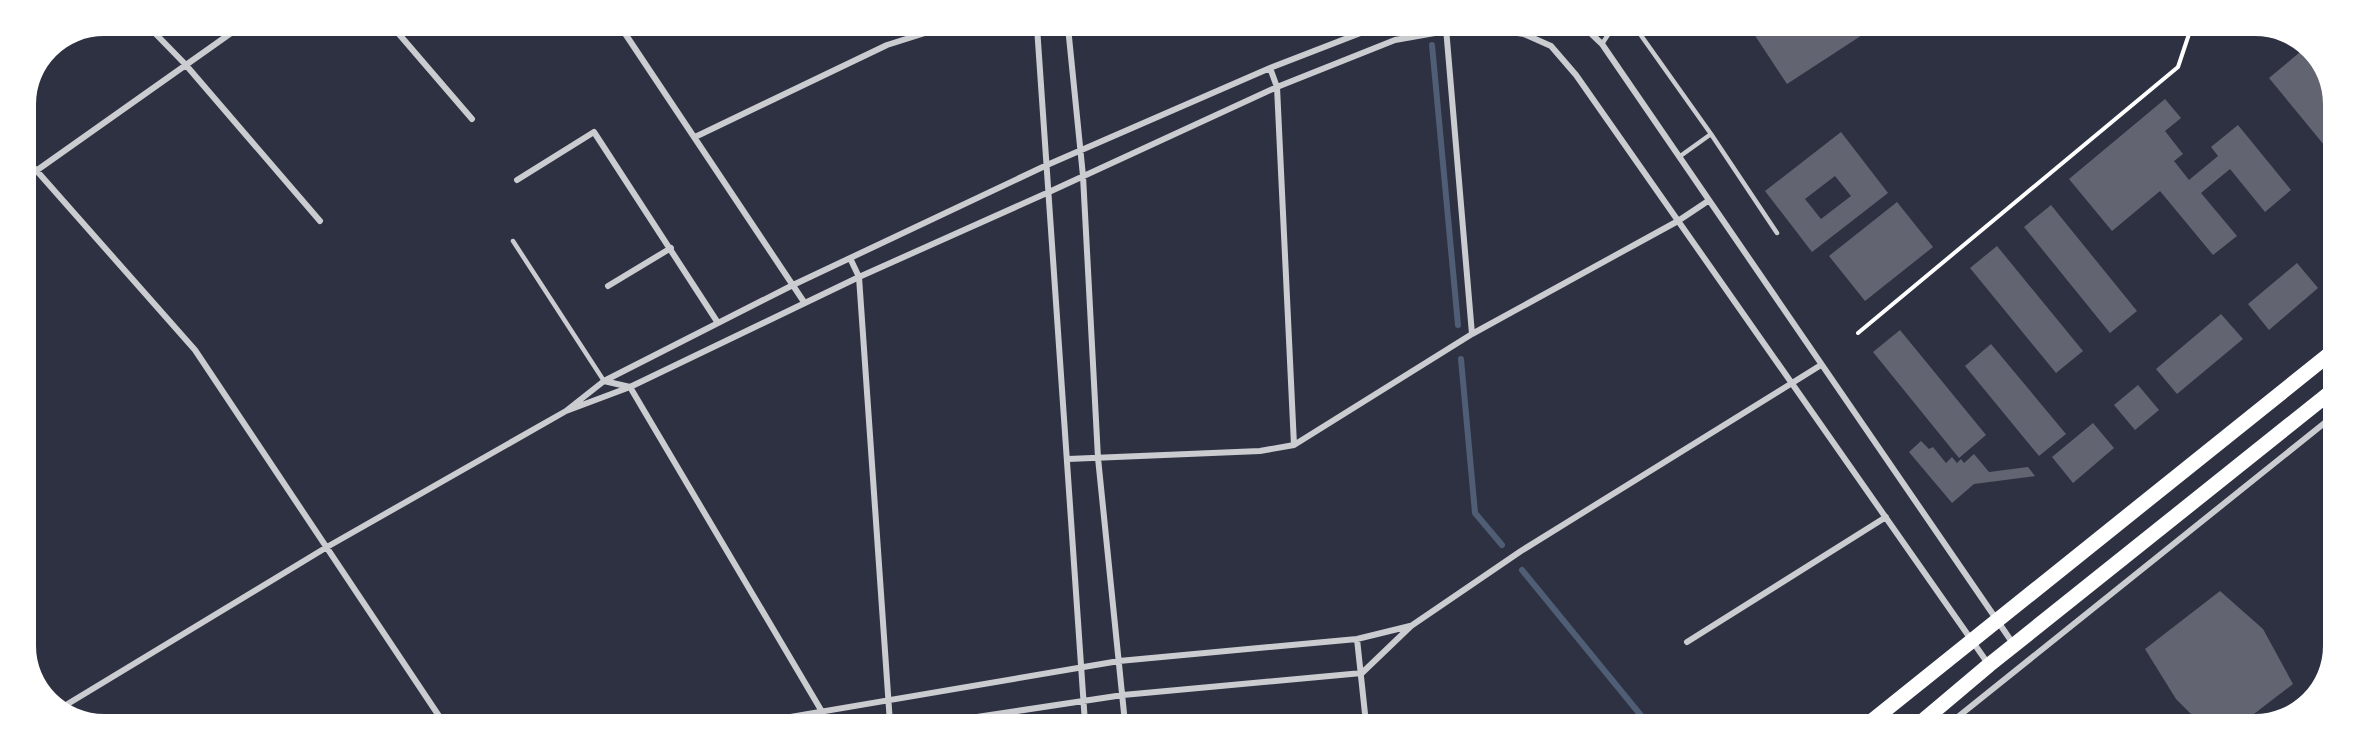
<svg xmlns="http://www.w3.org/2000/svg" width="2359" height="750" viewBox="0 0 2359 750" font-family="'Nunito Sans',sans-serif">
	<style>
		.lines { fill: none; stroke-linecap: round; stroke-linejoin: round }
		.stream { stroke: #4f5d75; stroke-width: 6 }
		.building { fill: #626471; fill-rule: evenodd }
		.path { stroke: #fff; stroke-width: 4 }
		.service { stroke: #caccd0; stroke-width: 4.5 }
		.minor { stroke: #caccd0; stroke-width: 6 }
		.primary { stroke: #fff; stroke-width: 15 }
	</style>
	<rect width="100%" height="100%" fill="#2d3142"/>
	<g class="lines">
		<path class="stream" d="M1432 45 1458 325
			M1461 359 1475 513 1502 545
			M1522 570 1648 724"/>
	</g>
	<path class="building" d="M1750 28H1873L1787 84Z
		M2305 48 2317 56 2333 98V147L2329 151 2269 78Z
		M2165 99 2181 118 2165 131 2183 154 2174 161 2189 180 2218 156 2211 147 2238 125 2291 190 2265 212 2230 169 2201 193 2237 236 2213 255 2160 191 2112 231 2069 179Z
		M1841 132 1888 193 1812 252 1765 191ZM1835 176 1851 196 1821 219 1805 199Z
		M1897 202 1933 247 1865 301 1829 256Z
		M2051 205 2137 311 2110 333 2024 227Z
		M1997 246 2083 351 2056 373 1970 268Z
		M2297 263 2318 288 2269 330 2248 304Z
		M2221 314 2243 339 2177 394 2156 369Z
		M1900 330 1986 435 1959 458 1873 352Z
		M1991 344 2066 434 2039 456 1965 366Z
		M2138 385 2159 410 2135 430 2114 405Z
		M2093 423 2114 448 2073 483 2052 457Z
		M1921 441 1929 449 1933 447 1946 463 1952 457 1957 463 1961 459 1964 463 1974 454 1989 472 2028 467 2035 476 1974 484 1952 503 1909 452Z
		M2220 591 2263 629 2293 684 2241 724H2201L2176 699 2145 649Z"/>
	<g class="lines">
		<path class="path" d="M1858 333 2178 67 2191 28"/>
		<path class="service" d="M1635 27 1711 134 1777 233
			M1602 44 1613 27
			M1679 157 1711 134
			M513 241 604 381"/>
		<path class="minor" d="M148 26 185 64 320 221
			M392 26 472 119
			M620 26 804 302
			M1037 27 1085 723
			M1068 27 1083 176 1098 458 1125 723
			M1584 27 1602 44 2014 645
			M1446 28 1472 334
			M1270 68 1277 87 1294 445
			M695 137 887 45 944 27
			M26 161 36 170 195 350 443 722
			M26 178 241 26
			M517 180 594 132 718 323
			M850 258 859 277 890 723
			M608 286 671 248
			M604 381 630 387 821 710 823 723
			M566 411 630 387 859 277 1049 192 1277 87 1395 40 1446 31 1486 28 1524 34 1551 46 1576 75 1989 665
			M1068 459 1260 451 1294 445 1472 334 1678 221 1708 201
			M1357 639 1366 723
			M1687 642 1886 517
			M61 708 327 547 566 411 604 381 793 285 1047 165 1270 68 1376 27
			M755 723 1119 661 1357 639 1410 626
			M937 723 1123 695 1362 673 1411 626 1521 551 1821 365
			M1949 724 2332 417"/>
		<path class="primary" d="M1868 724 2332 352
			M1919 724 1989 665 2332 391"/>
	</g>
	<path d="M0 0H2359V750H0ZM104 36H2255A68 68 0 0 1 2323 104V646A68 68 0 0 1 2255 714H104A68 68 0 0 1 36 646V104A68 68 0 0 1 104 36Z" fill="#fff" fill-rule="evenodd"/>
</svg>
